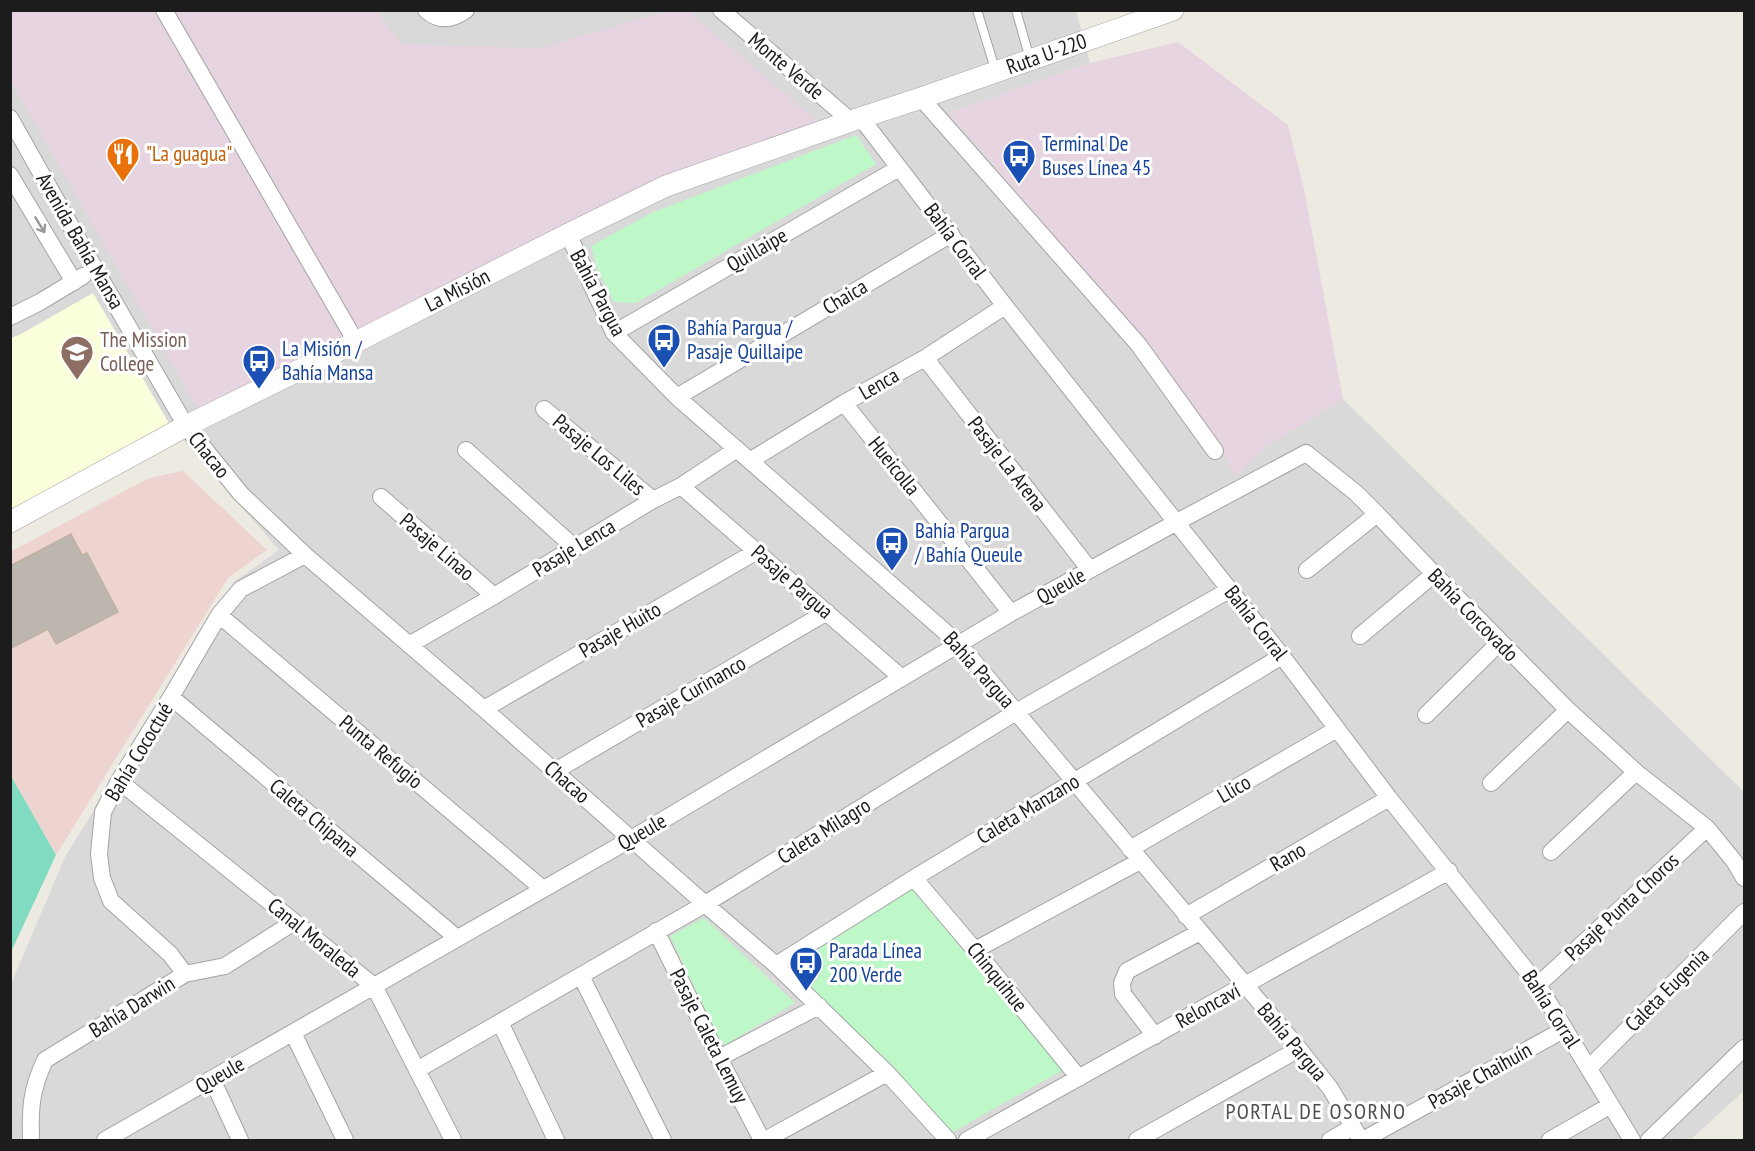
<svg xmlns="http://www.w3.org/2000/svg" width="1755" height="1151" viewBox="0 0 1755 1151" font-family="'PT Sans Narrow',sans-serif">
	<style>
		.residential { fill: #dad9d9 }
		.commercial { fill: #eed4d1 }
		.industrial { fill: #e6d4e1 }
		.education { fill: #fbfeda }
		.park { fill: #bef7c8 }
		.pitch { fill: #81dbc0 }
		.building { fill: #bdb6ae; stroke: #beb2a4; stroke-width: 1.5 }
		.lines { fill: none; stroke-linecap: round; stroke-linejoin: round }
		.service-casing { stroke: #a3a3a3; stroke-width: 10 }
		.minor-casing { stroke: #a3a3a3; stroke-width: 18 }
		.tertiary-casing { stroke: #a3a3a3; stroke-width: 22 }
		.service { stroke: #fff; stroke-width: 8 }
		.minor { stroke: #fff; stroke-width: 16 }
		.tertiary { stroke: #fff; stroke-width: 21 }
		.oneway { stroke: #999 }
		.labels { text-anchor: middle; stroke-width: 6; stroke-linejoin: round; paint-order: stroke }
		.street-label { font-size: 21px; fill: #1c1c1c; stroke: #fff }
		.transit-label { font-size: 21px; fill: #164399; stroke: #fff; text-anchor: start }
		.food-label { font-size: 21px; fill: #c56008; stroke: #fff; text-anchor: start }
		.education-label { font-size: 21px; fill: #785e54; stroke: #fff; text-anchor: start }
		.neighbourhood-label { font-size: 22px; letter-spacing: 1.5px; fill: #4f4f4f; stroke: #fff }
	</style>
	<rect width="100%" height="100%" fill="#edeae2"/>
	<path class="residential" d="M11 11H1076L1090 63 949 113 1163 363 1237 475 1265 447 1343 399 1744 792V1091L1690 1140H11V984L65 857 234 582 279 550 170 425 11 511Z"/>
	<path class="commercial" d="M183 471 267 550 228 578 56 855 11 776 10 552 149 478Z"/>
	<path class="industrial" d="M10 11H377L401 44 540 48 668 11H688L820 124 200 413 11 81Z
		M1178 42 1288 125 1304 189 1343 399 1265 447 1237 476 1163 363 949 113 1090 63Z"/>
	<path class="education" d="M93 293 170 425 11 511V338L21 334Z"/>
	<path class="park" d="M856 135 876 164 636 303 614 302 598 271 591 246 651 213Z
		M912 889 1063 1070 953 1132 790 967Z
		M704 918 795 1003 722 1047 670 936Z"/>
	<path class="pitch" d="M11 776 56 855 11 952 10 776Z"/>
	<path class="building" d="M71 534 82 555 87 553 118 612 56 644 48 629 10 649V566Z"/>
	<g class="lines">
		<g class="service-casing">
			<path id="service" d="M977 10 996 72
				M1016 10 1030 59"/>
		</g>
		<g class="minor-casing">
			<path id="minor" d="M164 10 356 342
				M426 10C439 22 452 20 466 10
				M721 10 851 121
				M921 98 1138 344 1215 451
				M10 118 95 269 186 426 241 494 305 555 484 709 705 904 776 965 887 1073 948 1140
				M861 118 1005 306 1282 656 1389 798 1538 985 1632 1140
				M10 175 74 282
				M568 234 614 333 677 397 959 644 1299 1049 1330 1088 1361 1140
				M10 317 40 302 83 276
				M614 333 899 168
				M925 358 1090 570
				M677 397 951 234
				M844 403 1011 613
				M544 409 653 500
				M466 450 575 548
				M751 460 844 403 925 358 1005 306
				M681 486 902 678
				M381 497 494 596
				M1307 570 1377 514
				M219 615 543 889
				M1360 636 1434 574
				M409 645 494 596 653 500 681 486 737 449
				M171 697 457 938
				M484 709 757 551
				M1426 715 1500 642
				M555 771 827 612
				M119 781 374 986 453 1140
				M1491 783 1568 710
				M1130 849 1337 729
				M1551 852 1636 772
				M914 878 975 950 1079 1078
				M1186 916 1389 798
				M656 931 719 1058 762 1140
				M975 950 1140 861
				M776 965 914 878 1282 656
				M185 974 170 954 111 901 102 878 99 854 103 812 119 781 171 697 219 615 241 589 305 555
				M581 976 663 1140
				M1538 985 1707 828
				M500 1022 556 1140
				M293 1033 345 1140
				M1155 1036 1123 994 1122 983 1127 971 1200 932
				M719 1058 819 1006
				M1589 1068 1744 912
				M417 1070 705 904 1016 712 1229 590
				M212 1079 240 1140
				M31 1140C30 1108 31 1090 45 1060L185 974 225 966 294 922
				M105 1140 631 839 1011 613 1177 522 1306 453 1356 493 1377 514 1434 574 1568 710 1636 772 1707 828 1734 861 1744 878
				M765 1140 887 1073
				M967 1140 1449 871
				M1137 1140 1299 1049
				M1330 1140 1353 1127
				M1363 1140 1565 1029
				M1550 1140 1611 1105
				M1649 1140 1744 1048"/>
		</g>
		<g class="tertiary-casing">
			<g id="tertiary">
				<path id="s1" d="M10 522 186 426 342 349 568 234 666 186 851 121 921 98 1173 10"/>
			</g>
		</g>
		<use href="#service" class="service"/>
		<use href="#minor" class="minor"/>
		<use href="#tertiary" class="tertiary"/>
	</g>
	<defs><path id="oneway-shaft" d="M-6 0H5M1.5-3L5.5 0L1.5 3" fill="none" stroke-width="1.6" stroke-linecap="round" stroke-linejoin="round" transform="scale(1.5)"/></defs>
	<use class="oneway" href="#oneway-shaft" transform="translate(40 225) rotate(59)"/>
	<defs>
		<g id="restaurant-pin" transform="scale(1.725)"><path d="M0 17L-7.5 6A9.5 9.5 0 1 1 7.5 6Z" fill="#e8710a" stroke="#fff"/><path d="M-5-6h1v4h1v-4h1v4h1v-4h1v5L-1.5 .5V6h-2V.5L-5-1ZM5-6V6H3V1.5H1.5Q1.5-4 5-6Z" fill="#fff"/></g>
		<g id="bus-pin" transform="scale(1.725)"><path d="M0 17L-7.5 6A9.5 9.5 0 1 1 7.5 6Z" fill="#1a4fb4" stroke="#fff"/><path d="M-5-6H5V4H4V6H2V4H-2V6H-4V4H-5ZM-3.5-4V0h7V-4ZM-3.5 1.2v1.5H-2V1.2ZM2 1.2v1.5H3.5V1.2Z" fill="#fff"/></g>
		<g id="school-pin" transform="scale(1.725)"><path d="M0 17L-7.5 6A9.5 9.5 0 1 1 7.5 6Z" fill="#8d6e63" stroke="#fff"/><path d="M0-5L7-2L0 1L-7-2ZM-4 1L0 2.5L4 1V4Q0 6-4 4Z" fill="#fff"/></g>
	</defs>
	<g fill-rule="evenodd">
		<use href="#restaurant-pin" x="123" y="154"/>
		<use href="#bus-pin" x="1019" y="156"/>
		<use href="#bus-pin" x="664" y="340"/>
		<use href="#school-pin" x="77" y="352"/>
		<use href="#bus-pin" x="259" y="361"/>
		<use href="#bus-pin" x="892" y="543"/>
		<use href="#bus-pin" x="806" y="963"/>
	</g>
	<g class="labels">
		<g class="street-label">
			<text dy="7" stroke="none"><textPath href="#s1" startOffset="1140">Ruta U-220</textPath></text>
			<text transform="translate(786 66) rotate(40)" y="7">Monte Verde</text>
			<text transform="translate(80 241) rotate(60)" y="7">Avenida Bahía Mansa</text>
			<text transform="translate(955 241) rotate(53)" y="7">Bahía Corral</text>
			<text transform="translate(757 250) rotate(-30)" y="7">Quillaipe</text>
			<text dy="7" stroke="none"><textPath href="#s1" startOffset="504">La Misión</textPath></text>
			<text transform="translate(598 293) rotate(62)" y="7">Bahía Pargua</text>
			<text transform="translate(845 297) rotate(-31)" y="7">Chaica</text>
			<text transform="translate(879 384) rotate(-30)" y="7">Lenca</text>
			<text transform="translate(209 455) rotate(51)" y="7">Chacao</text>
			<text transform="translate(599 455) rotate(40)" y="7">Pasaje Los Liles</text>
			<text transform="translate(1007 464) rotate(52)" y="7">Pasaje La Arena</text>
			<text transform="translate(894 466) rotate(51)" y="7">Hueicolla</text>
			<text transform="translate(437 547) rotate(41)" y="7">Pasaje Linao</text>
			<text transform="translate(574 548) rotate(-31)" y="7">Pasaje Lenca</text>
			<text transform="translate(792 582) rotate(41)" y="7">Pasaje Pargua</text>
			<text transform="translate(1061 586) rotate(-29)" y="7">Queule</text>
			<text transform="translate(1473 615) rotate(46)" y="7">Bahía Corcovado</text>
			<text transform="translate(1256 623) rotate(52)" y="7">Bahía Corral</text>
			<text transform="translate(620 630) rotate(-30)" y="7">Pasaje Huito</text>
			<text transform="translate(979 670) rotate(48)" y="7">Bahía Pargua</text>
			<text transform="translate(691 692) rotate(-30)" y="7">Pasaje Curinanco</text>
			<text transform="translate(139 752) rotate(-59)" y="7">Bahía Cococtué</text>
			<text transform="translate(381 752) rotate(40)" y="7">Punta Refugio</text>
			<text transform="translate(567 782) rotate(41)" y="7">Chacao</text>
			<text transform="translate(1234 789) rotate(-30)" y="7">Llico</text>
			<text transform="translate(1028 809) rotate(-31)" y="7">Caleta Manzano</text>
			<text transform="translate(314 818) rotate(40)" y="7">Caleta Chipana</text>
			<text transform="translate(824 831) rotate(-32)" y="7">Caleta Milagro</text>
			<text transform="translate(642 832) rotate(-30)" y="7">Queule</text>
			<text transform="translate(1288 857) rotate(-30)" y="7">Rano</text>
			<text transform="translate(1622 907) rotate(-43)" y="7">Pasaje Punta Choros</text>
			<text transform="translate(314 938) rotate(39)" y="7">Canal Moraleda</text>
			<text transform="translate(997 977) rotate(51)" y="7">Chinquihue</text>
			<text transform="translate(1667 990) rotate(-45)" y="7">Caleta Eugenia</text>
			<text transform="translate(1208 1006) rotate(-29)" y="7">Reloncaví</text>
			<text transform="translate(132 1007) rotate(-32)" y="7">Bahía Darwin</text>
			<text transform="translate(1551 1009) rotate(57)" y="7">Bahía Corral</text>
			<text transform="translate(709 1036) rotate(63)" y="7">Pasaje Caleta Lemuy</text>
			<text transform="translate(1292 1042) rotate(50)" y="7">Bahía Pargua</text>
			<text transform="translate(220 1075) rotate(-30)" y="7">Queule</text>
			<text transform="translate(1480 1076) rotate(-29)" y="7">Pasaje Chaihuín</text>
		</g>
		<g class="transit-label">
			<text x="1042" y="151">Terminal De<tspan x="1042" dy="24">Buses Línea 45</tspan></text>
			<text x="687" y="335">Bahía Pargua /<tspan x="687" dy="24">Pasaje Quillaipe</tspan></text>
			<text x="282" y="356">La Misión /<tspan x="282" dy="24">Bahía Mansa</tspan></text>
			<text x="915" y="538">Bahía Pargua<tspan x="915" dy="24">/ Bahía Queule</tspan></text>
			<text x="829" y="958">Parada Línea<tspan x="829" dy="24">200 Verde</tspan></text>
		</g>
		<g class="food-label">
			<text x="146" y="161">"La guagua"</text>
		</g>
		<g class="education-label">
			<text x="100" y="347">The Mission<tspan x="100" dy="24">College</tspan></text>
		</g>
		<g class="neighbourhood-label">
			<text x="1316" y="1119">PORTAL DE OSORNO</text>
		</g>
	</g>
	<rect width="1755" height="1151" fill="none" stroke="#1c1c1c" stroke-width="24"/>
</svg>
